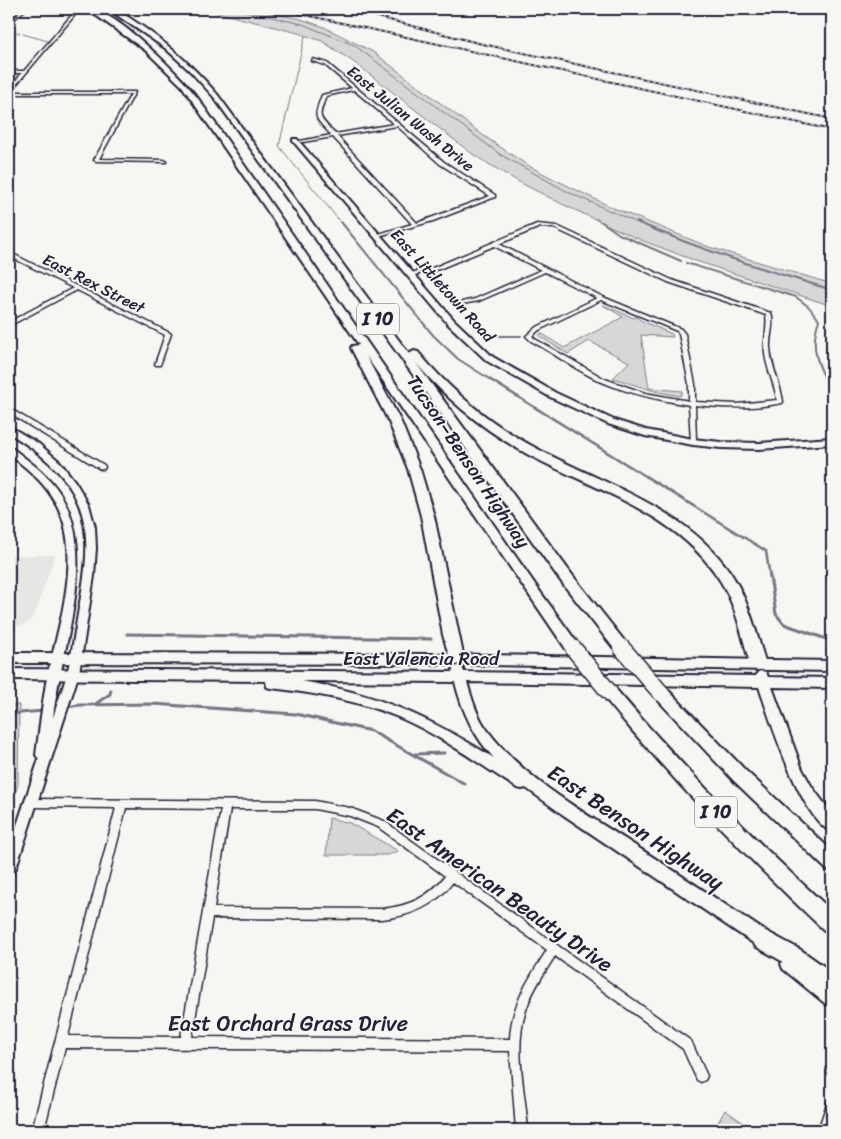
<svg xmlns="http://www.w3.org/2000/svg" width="841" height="1139" viewBox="0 0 841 1139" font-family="Sriracha,sans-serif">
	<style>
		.built { fill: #e6e6e4 }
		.green { fill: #d7d7d7; stroke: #7c7c89 }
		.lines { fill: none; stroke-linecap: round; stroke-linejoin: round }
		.stream-far3 { stroke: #757583; stroke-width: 1 }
		.stream-far2 { stroke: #757583; stroke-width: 2 }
		.stream-far1 { stroke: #757583; stroke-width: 2.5 }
		.stream { stroke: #757583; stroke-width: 3 }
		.street-casing { stroke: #22223b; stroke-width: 3 }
		.secondary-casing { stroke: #22223b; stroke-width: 4 }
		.primary-casing { stroke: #22223b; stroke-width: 4 }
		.highway-casing { stroke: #22223b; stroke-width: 4 }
		.street { fill: #f6f6f2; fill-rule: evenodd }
		.secondary { fill: #f6f6f2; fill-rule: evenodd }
		.primary { fill: #f6f6f2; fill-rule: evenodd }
		.highway { fill: #f6f6f2; fill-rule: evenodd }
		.rail-casing { stroke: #22223b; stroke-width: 2 }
		.rail { stroke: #f6f6f2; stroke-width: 1; stroke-dasharray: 3; stroke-linecap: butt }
		.highway-bridge-casing { stroke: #22223b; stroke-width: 19; stroke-linecap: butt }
		.highway-bridge { stroke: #f6f6f2; stroke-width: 16 }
		.labels { text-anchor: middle; stroke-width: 4; stroke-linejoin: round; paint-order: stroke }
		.far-street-label { font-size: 16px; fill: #22223b; stroke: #f6f6f2 }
		.shield { fill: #f6f6f2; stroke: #626272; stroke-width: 1 }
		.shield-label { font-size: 18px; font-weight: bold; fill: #22223b }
		.street-label { font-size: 19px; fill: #22223b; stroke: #f6f6f2 }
		.near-street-label { font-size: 22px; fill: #22223b; stroke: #f6f6f2 }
	</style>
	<rect width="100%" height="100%" fill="#f6f6f2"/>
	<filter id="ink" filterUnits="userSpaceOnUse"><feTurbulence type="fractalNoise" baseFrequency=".02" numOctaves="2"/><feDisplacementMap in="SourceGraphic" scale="10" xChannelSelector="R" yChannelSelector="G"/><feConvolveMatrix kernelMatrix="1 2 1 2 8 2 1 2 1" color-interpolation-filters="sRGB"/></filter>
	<g filter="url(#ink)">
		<path class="built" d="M9 555H55L36 611 30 621 21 626H9Z"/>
		<path class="green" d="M127 9H250L301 19 324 27 373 52 484 136 527 165 552 178 611 207 709 247 832 284V306L693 260 636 238 564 205 519 182 475 156 355 63 322 41 298 33 204 9Z
			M603 305 634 318 636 317 642 321 672 334 673 337 641 335 649 388 682 391V394L679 396 654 391 613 378 629 362 589 341 568 354 539 336 541 333 564 348 623 317Z
			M9 705H19L18 785 9 810Z
			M329 818 350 823 398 851 388 855H326Z
			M725 1110 754 1130H714Z"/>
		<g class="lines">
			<path class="stream-far3" d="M236 9 302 24 354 45 501 155 570 193 640 224
				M9 30 51 42
				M305 36 279 146 342 224
				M596 218 604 224"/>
			<path class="stream-far2" d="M341 222 433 335 458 359 491 380
				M602 222 619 234 681 261
				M637 222C700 250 766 270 832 290
				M686 263 796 297 809 307 819 320C811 342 815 360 826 380
				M488 336H521"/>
			<path class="stream-far1" d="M489 379 766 551 770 578
				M825 379 832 391"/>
			<path class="stream" d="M770 576 776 614 784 624 832 641
				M127 634 431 639
				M94 705 110 694 111 690
				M66 707 80 705 153 704 296 714 371 731 465 784
				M9 714 43 711
				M415 754 444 753"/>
			<g class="street-casing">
				<path id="street" d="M22 9H26L9 24V22Z
					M66 9H69L75 14 74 16 10 92H135L99 159 164 160 166 161V162L96 161 94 160 131 94H9V89L22 73H9V71H24L71 16V14Z
					M675 9H677L679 10 676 11Z
					M313 59 327 63 444 162 495 195V197L433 221 375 237V235L412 224 333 137 297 143 295 142 331 135C314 116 313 119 322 95L352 88 325 65 312 61ZM353 90H354L394 124 335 134C319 116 317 120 326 96ZM397 126 440 164 490 196 417 223 337 136Z
					M537 224 557 226 672 280 771 313C775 324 769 336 770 348 771 367 781 384 783 402L782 403C754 409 724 408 695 405L696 442 693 444 691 443 689 405C659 400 630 394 602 382 577 371 555 354 531 341L526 336 535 328 597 298 545 272 479 301 462 304V302L475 299 541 270 494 246 439 269 410 276 407 274 435 267ZM540 227 554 228 668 282 766 315C768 328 763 341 765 354 767 370 775 385 777 400L737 404 695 402V384L685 334 681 329 603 297 499 244ZM601 300 677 331 679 334 689 384V401L645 393 605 379 535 339 532 336 539 330Z
					M9 252 170 333 171 334 160 365H156L155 364 165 335 77 290 9 326V322L73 288 9 256Z
					M9 408 104 465 105 467 104 469H100L9 413Z
					M31 799 315 801 350 808 384 821 691 1041 707 1076 705 1080 701 1082 697 1080 683 1049 555 956C545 972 533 989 527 1007 513 1046 525 1090 528 1130H516L510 1051 65 1048 44 1130H32L116 808 31 807 28 806 26 803 28 800ZM126 808 221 809 181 1037 68 1036ZM230 809H315L350 816 378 827 445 876C429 898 408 906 382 909L214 908ZM453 882 547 950C529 978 511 1005 510 1039L192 1037 212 918 382 919C411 916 435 906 453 882Z
					M832 1099V1123L830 1130H818L828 1101Z"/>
			</g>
			<g class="secondary-casing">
				<path id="secondary" d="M499 9 832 10V12L501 10Z
					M293 139H297L454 320 493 357 556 393 614 420 646 430 693 439 721 442 759 443 832 438V444L759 449 721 448 693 445 645 436 608 424 550 397 487 361 448 324 293 141Z
					M9 426 39 444 60 462 76 483 89 505 95 527 96 548 94 576 79 673 16 868 14 873 9 875V849L39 759 36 755C39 731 42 707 46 683 57 628 87 549 52 497 41 479 25 467 9 454V447L12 448C30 462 49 475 61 495 99 557 60 651 53 718 57 703 63 689 67 674 71 659 73 642 76 626 82 587 94 543 79 505 66 472 38 451 9 433Z
					M788 957 793 959 832 991V1007L827 1005 783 969 781 964 783 959Z"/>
			</g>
			<g class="primary-casing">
				<path id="primary" d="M9 653 438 654 832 661V671L438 664 9 663Z
					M458 666 462 667 464 672 756 676 758 672 762 671 766 672 768 677 832 678V688L772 687 802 769 812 787 832 814V832C801 820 770 719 759 687L467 682C472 699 477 717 488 731 524 779 579 809 628 841 675 871 721 902 768 933L770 939 768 945 762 947 756 945 562 814 526 788 522 789 517 788C478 763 440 735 398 717 357 700 314 693 271 688L267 687 266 681 9 679V669L452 672 454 667ZM301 681 455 682C462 711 474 737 494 758 430 718 377 693 301 681Z"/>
			</g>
			<g class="highway-casing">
				<path id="highway" d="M87 9C113 7 181 76 197 97L541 593 578 644 580 648 578 652 573 654 568 652 366 356 401 422 420 469 434 516 464 659 461 663 456 665 451 663 443 635 421 516 408 469 389 422 351 348 352 346 359 345 182 86 145 50Z
					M108 9H115C154 32 187 59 217 94L409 354 414 351 418 352C451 391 489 423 534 447 602 484 684 506 730 572 749 600 756 633 766 664L763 668 758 670 753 668 750 664C742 636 736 606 721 582 679 513 594 490 527 454 485 431 447 400 416 363L573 576 626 643 628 647 626 651 621 653 616 651 563 584 213 96 190 71 165 48Z
					M609 685 614 687C682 767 755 841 832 911V933L825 931C746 857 672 780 604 697L601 692 604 687Z
					M661 686 666 688 746 771 832 851V872L826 869 734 781 656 698 653 693 656 688Z
					M762 929 801 950 832 972V994L825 991 787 964 755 946 752 939 755 932Z"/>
			</g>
			<use href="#street" class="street"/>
			<use href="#secondary" class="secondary"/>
			<use href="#primary" class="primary"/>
			<use href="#highway" class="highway"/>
			<g class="rail-casing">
				<path id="rail" d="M278 9 832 130
					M347 9 478 43 832 119"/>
			</g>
			<use href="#rail" class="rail"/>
			<g class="highway-bridge-casing">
				<path id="highway-bridge" d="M621 647 661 693
					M573 648 609 692"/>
			</g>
			<use href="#highway-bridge" class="highway-bridge"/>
		</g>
	</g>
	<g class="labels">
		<g class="far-street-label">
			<text transform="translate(411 118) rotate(39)" y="6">East Julian Wash Drive</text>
			<text transform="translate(94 283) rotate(27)" y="6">East Rex Street</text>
			<text transform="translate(443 285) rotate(48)" y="6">East Littletown Road</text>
		</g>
		<g class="shield">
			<rect x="357" y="303.5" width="42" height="31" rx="4"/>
			<rect x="695" y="796.5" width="42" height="31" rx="4"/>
		</g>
		<g class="shield-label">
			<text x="378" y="325">I 10</text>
			<text x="716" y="818">I 10</text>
		</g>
		<g class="street-label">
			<text transform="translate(469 461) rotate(56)" y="7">Tucson–Benson Highway</text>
			<text x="421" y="665">East Valencia Road</text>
		</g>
		<g class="near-street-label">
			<text transform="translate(636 827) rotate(34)" y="8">East Benson Highway</text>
			<text transform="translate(500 889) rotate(35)" y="8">East American Beauty Drive</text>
			<text x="288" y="1031">East Orchard Grass Drive</text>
		</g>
	</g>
	<rect width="841" height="1139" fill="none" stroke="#f6f6f2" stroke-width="30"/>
	<rect x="15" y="15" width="811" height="1109" fill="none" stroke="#22223b" stroke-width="2" filter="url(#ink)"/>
</svg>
